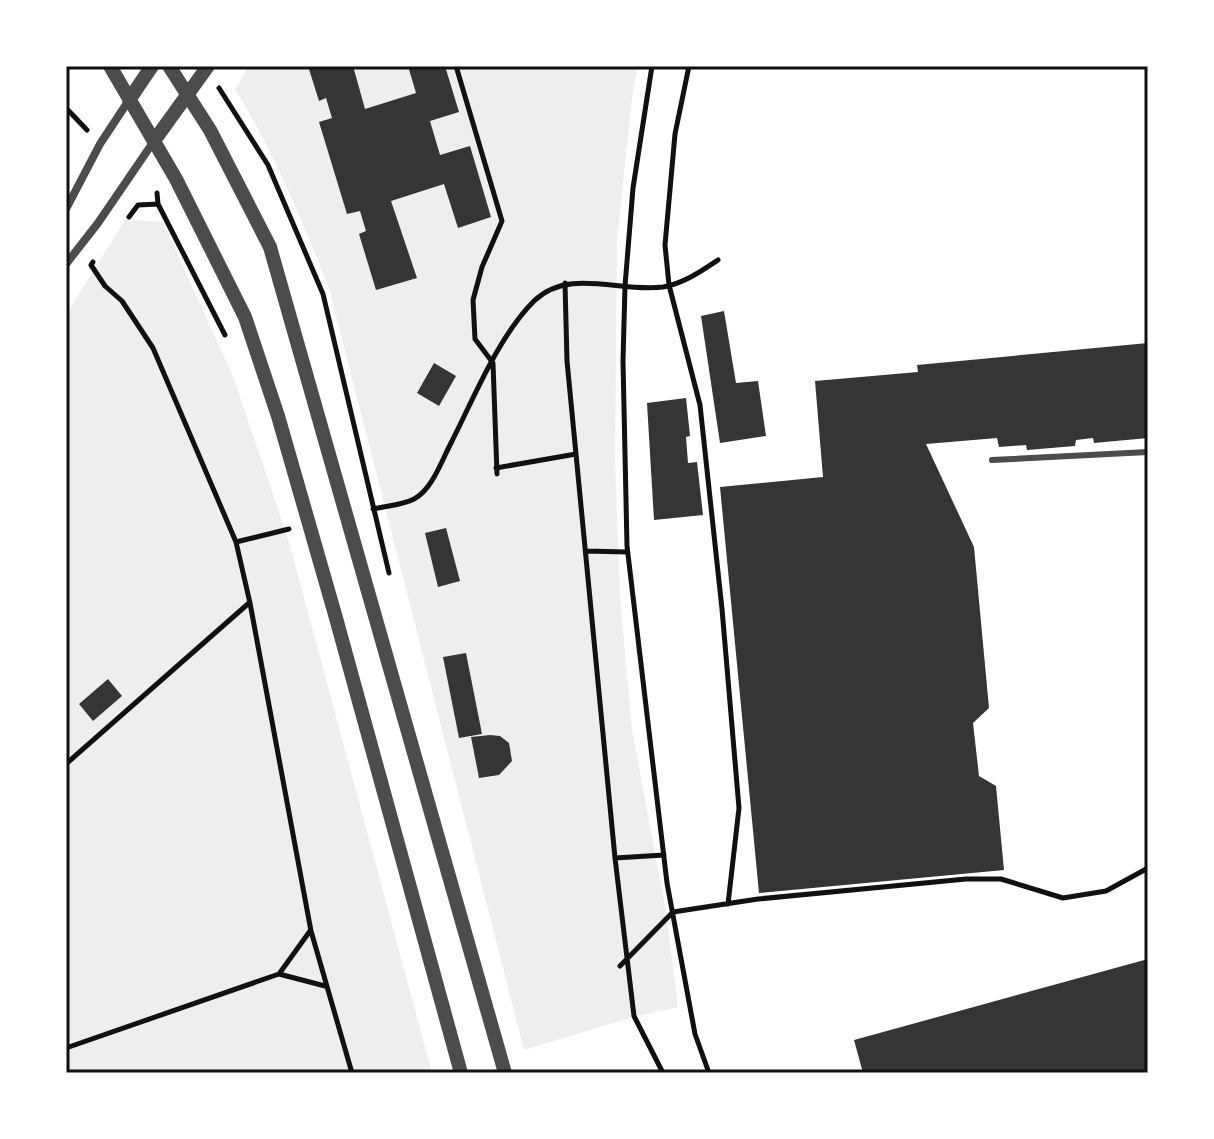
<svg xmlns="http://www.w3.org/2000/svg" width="1214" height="1139" viewBox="0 0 1214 1139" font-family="'Source Sans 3',sans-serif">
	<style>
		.green { fill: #eee }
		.building { fill: #353535 }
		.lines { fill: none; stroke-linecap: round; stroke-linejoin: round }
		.path { stroke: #111; stroke-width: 5 }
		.service { stroke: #4c4c4c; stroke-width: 6 }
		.minor { stroke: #4c4c4c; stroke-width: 8 }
		.tertiary { stroke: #4c4c4c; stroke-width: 14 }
		.neatline { fill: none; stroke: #111; stroke-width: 3 }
	</style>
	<rect width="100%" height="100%" fill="#fff"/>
	<path class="green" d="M249 66H638L632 98 617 241 615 461 620 597 632 730 666 911 678 1007 629 1018 524 1050 330 292C302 220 276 156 235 89Z
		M125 220 163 222 234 379 289 542 432 1073H66V315Z"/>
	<path class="building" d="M308 66H353L365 109 416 93 408 66H445L459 112 430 121 440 155 470 146 491 217 458 228 444 184 391 201 417 278 376 290 359 234 366 231 360 211 347 214 319 122 332 118 326 98 319 101Z
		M724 311 736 383 758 381 766 436 720 443 701 316Z
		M1148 343V438L1094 443 1093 438 1076 440 1075 446 1027 450 1026 445 999 447 997 438 926 444 974 547 989 708 973 723 979 776 996 786 1004 870 759 893 720 487 823 477 815 381 918 372 917 365Z
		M434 363 456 376 439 406 417 393Z
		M686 398 690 436 686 437 688 463 697 462 703 515 654 520 647 403Z
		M446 528 460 581 438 587 425 533Z
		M466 653 482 734 459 738 443 657Z
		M108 679 122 696 93 721 79 704Z
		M490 735 500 736 509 743 512 761 499 775 479 778 471 737Z
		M1148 959V1073H863L854 1040Z"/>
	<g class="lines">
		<path class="path" d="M456 66 502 221 482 267 473 300 475 339 493 363 497 474
			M652 66 633 188 625 286 623 361 627 546 667 883 695 1034 709 1073
			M689 66 675 134 665 245 669 285 700 405 722 609 739 808 728 904
			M219 88 268 165 323 294 389 573
			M66 108 87 130
			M157 193 158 204 225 335
			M129 217 138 205 158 204
			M93 262 91 265 105 286 122 301 153 348 236 542 250 603 311 931 352 1073
			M565 283 567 361 615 858 634 1016 663 1073
			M496 468 576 454
			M373 509C385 506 403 505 414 499 432 490 442 460 451 443 474 398 498 337 534 301 569 267 620 293 663 287 684 283 700 272 718 260
			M236 542 289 529
			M586 551 627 552
			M66 764 249 603
			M615 858 664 855
			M310 931 279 974 325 986
			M620 966 673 912 758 899 966 879H1001L1063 898 1106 891 1148 868
			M66 1048 279 974"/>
		<path class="service" d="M992 460 1148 452"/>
		<path class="minor" d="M66 209 100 144 129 100
			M66 264 98 223 154 141"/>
		<path class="tertiary" d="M110 66 176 179 245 317 278 416 336 618 461 1073
			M169 66 210 130 270 247 505 1073
			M129 100 152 66
			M154 141 208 66"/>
	</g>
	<rect width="1214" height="1139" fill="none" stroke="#ffffff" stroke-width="136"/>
	<rect x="68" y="68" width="1078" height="1003" class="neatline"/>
</svg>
